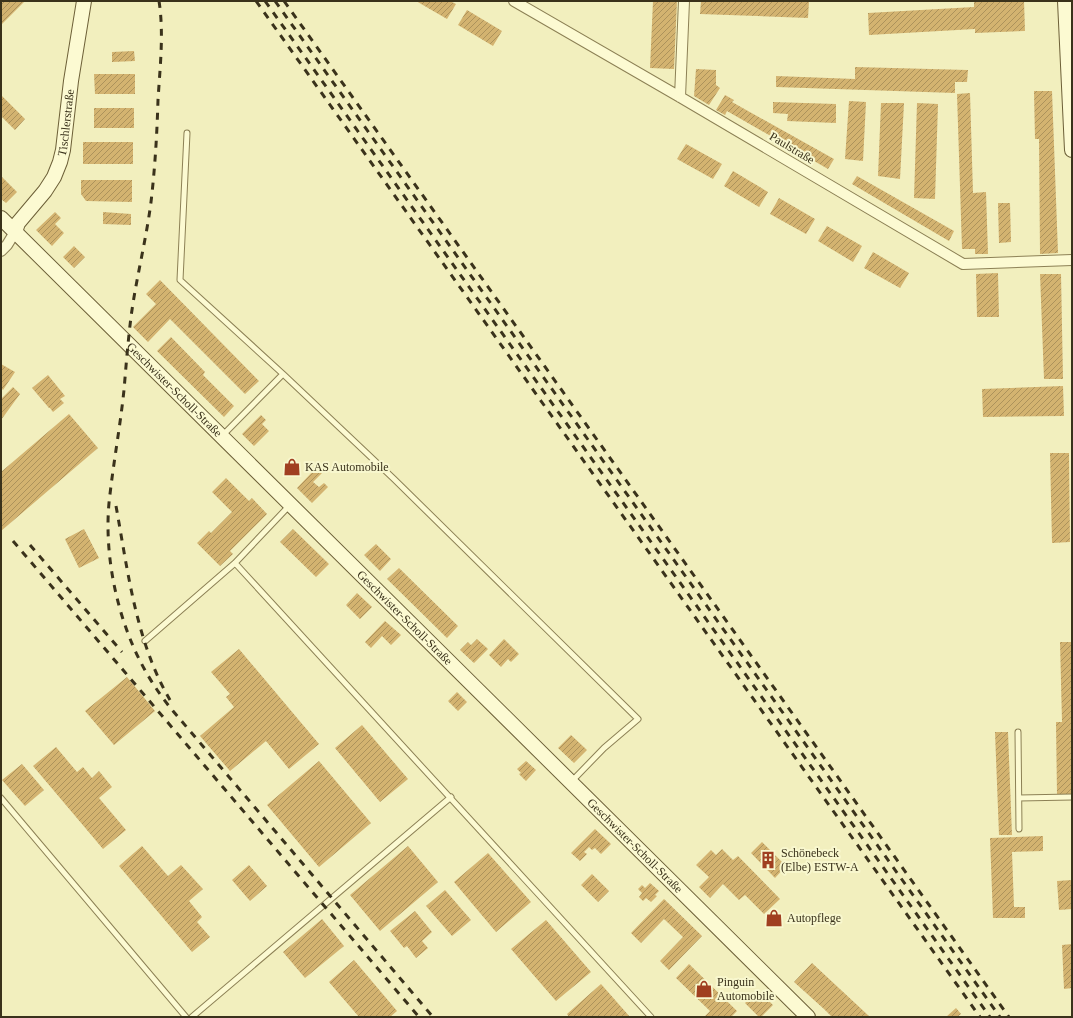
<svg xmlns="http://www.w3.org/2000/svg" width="1073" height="1018" viewBox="0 0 1073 1018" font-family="Georgia,serif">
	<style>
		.building { fill: url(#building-hatch) }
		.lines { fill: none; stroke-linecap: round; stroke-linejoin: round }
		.lane-casing { stroke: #8c8055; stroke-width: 7 }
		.street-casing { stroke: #8c8055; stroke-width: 12 }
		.secondary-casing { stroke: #6d6038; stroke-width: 16 }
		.lane { stroke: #fcfad2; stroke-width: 5 }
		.street { stroke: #fcfad2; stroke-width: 10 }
		.secondary { stroke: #fcfad2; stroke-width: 14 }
		.rail { stroke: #3a321b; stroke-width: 3; stroke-dasharray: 7 7; stroke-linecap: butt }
		.labels { text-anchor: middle; stroke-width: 4; stroke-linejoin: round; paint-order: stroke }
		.street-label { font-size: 12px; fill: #3a321b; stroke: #f8f7ce }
		.poi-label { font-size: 12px; fill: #3a321b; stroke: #f8f7ce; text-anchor: start }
	</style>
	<defs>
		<pattern id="building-hatch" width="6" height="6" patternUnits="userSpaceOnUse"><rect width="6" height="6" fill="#d3b370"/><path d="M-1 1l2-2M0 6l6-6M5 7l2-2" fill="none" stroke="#ac925b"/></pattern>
	</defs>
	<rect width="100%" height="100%" fill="#f2efbe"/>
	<path class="building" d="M1 1H25L1 25Z
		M416 1H450L456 4 447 19Z
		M653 1H677L674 69 650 68Z
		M701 1H809L808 18 700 14Z
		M974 1H1024L1025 31 975 33V29L869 35 868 13 974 7Z
		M467 10 502 31 493 46 458 25Z
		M134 51 135 61 112 62V52Z
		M855 67 968 70 967 82H955V93L776 87V76L855 79Z
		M696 69 716 70V85L720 88 709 105 694 96Z
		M94 74H135V94H95Z
		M1034 91H1052L1058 253 1040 254 1039 139H1035Z
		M970 93 973 193 986 192 988 254H975V249H962L957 94Z
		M1 95 25 119 15 130 1 116Z
		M725 95 734 100 732 102 834 159 828 169 727 111 725 115 716 110Z
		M849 101 866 102 863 161 845 159Z
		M773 102 836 104V123L787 121 788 114 773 113Z
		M881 103H904L900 179 878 176Z
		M917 103 938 104 935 199 914 198Z
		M94 108H134V128H94Z
		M83 142H133V164H83Z
		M686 144 722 164 713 179 677 159Z
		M733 171 768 192 759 207 724 186Z
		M1 176 17 192 6 203 1 199Z
		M857 176 954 231 949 241 852 184Z
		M81 180H132V202L86 201 81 194Z
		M779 198 815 219 806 234 770 214Z
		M998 203H1010L1011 242 999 243Z
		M55 212 61 218 55 224 64 233 52 246 36 230Z
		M103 212 131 214V225L103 224Z
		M827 226 862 246 853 262 818 241Z
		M74 246 85 257 74 268 63 257Z
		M873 252 909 273 900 288 864 268Z
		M998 273 999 317H977L976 274Z
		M1040 274H1061L1063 379H1044Z
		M160 280 259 381 245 394 170 319 148 342 133 327 156 304 146 294Z
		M171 337 205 372 203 375 234 406 224 417 157 351Z
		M1 364 15 372 3 390 1 388Z
		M48 375 65 396 60 399 64 403 53 412 50 408H49L32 388Z
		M1063 386 1064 416 983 417 982 389Z
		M13 387 20 394 1 420V399Z
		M69 414 98 448 1 531V472Z
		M261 415 266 420 262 424 269 431 254 446 242 434Z
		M1050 453H1069L1070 542 1052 543Z
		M317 467 322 473 313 482 319 487 324 483 328 487 312 503 297 488Z
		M226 478 249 501 252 498 267 514 230 551 233 554 220 566 197 543 209 531 211 533 232 512 212 492Z
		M84 529 99 558 79 568 65 539Z
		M293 529 329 564 316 577 280 542Z
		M376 544 391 559 380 571 364 555Z
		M399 568 458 626 447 638 387 579Z
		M357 593 372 607 360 619 346 605Z
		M385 621 401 635 391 645 382 636 371 648 365 642Z
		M477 639 488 649 474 663 460 650 468 642 471 645Z
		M504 639 519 654 511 662 508 659 501 667 489 655Z
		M1060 642H1072V795H1057L1056 722H1062Z
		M239 649 319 744 289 769 266 741 230 771 200 736 234 707 226 697 230 694 211 672Z
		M127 677 155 711 114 745 85 711Z
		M457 692 467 702 458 711 448 701Z
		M362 725 408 779 380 802 335 748Z
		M995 732H1008L1012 835H999Z
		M571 735 587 750 574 763 558 748Z
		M56 747 77 772 83 767 92 778 99 771 112 787 99 798 126 830 103 849 33 766Z
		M319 761 371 823 319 867 267 805Z
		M526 761 536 770 526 781 519 774 521 773 517 769Z
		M22 764 44 790 25 806 2 780Z
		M595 829 611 844 601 854 595 848 592 850 589 847 584 852 587 854 580 861 571 853Z
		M1043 836V851L1012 852 1014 907H1025V918H993L990 838Z
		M762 842 786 866 775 878 751 853Z
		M142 846 168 876 181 865 203 889 189 901 202 917 197 922 210 937 192 952 119 866Z
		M408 846 438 882 380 931 350 895Z
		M722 849 733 860 738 856 780 899 764 914 745 895 739 900 723 884 710 898 699 887 709 877 696 865 711 850 716 855Z
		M488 853 531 902 496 932 454 882Z
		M249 865 267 886 250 901 232 880Z
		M592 874 609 891 598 902 581 885Z
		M1072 880V909L1059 910 1057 881Z
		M650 883 659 891 655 895 657 896 651 902 646 898 643 901 639 897 642 893 638 889 642 885 645 888Z
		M445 890 471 920 452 936 426 906Z
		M664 899 702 936 669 970 660 961 683 937 664 919 641 943 631 933Z
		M415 911 432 932 422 941 428 948 416 958 407 946 404 948 390 931Z
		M322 919 344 946 305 978 283 952Z
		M546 920 591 972 556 1001 511 949Z
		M1072 944V988L1064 989 1062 945Z
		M354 960 397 1011 390 1017H359L329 982Z
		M812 963 870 1017H832L824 1009 794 982Z
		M689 964 737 1011 731 1017H704L710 1011 676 978Z
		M601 984 630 1017H569L567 1014Z
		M758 990 773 1005 761 1017H759L745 1003Z
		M956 1008 961 1014 957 1017H946Z"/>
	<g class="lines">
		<g class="lane-casing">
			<path id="lane" d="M187 133 180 280 283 374 222 436
				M283 374 394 479 638 719 604 748 572 781
				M235 563 651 1017
				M145 641 235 563 289 506
				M1018 732 1019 829
				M1 798 186 1017
				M1019 798 1072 797
				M192 1017 451 797"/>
		</g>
		<g class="street-casing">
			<path id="street" d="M514 1 680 97 963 264 1072 260
				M680 97 684 1
				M1 251 7 245 15 232"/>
		</g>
		<g class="secondary-casing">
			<g id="secondary">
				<path d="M1065 1 1072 150"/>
				<path id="s1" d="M1 218 808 1017"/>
				<path id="s2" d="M15 232 18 223 45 191 54 177 60 162 63 150 71 81 84 1"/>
			</g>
		</g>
		<use href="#lane" class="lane"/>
		<use href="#street" class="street"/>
		<use href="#secondary" class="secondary"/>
		<path class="rail" d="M159 1C164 33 160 67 158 100 157 134 155 168 151 202 146 241 136 279 131 317 128 341 126 366 124 390 120 428 113 465 109 503 104 558 118 623 146 672 154 686 163 699 173 711L433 1017
			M256 1 980 1017
			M265 1 990 1017
			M275 1 1000 1017
			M284 1 1009 1017
			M116 506C128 572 136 642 170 700
			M13 541 419 1017
			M30 545 122 652"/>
	</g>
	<defs>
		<g id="shop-bare" transform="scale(1.38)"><path d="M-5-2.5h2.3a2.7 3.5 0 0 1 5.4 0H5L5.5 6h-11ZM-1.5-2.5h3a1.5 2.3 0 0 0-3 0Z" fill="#a03f20" stroke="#f8f7ce" stroke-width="2.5" paint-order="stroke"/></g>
		<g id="building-bare" transform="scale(1.38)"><path d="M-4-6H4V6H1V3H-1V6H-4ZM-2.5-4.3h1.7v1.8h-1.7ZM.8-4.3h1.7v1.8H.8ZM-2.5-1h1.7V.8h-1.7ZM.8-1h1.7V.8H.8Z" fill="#a03f20" stroke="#f8f7ce" stroke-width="2.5" paint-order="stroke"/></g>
	</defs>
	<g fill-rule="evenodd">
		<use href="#shop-bare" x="292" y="467"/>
		<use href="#building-bare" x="768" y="860"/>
		<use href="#shop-bare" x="774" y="918"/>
		<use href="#shop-bare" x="704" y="989"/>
	</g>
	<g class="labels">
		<g class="street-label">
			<text dy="4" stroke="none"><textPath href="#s2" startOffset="124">Tischlerstraße</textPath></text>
			<text transform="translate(792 148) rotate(31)" y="4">Paulstraße</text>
			<text dy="4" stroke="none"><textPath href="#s1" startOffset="244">Geschwister-Scholl-Straße</textPath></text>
			<text dy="4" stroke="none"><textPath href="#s1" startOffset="568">Geschwister-Scholl-Straße</textPath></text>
			<text dy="4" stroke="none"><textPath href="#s1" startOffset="892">Geschwister-Scholl-Straße</textPath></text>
		</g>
		<g class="poi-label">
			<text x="305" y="471">KAS Automobile</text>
			<text x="781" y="857">Schönebeck<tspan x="781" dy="14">(Elbe) ESTW-A</tspan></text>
			<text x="787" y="922">Autopflege</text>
			<text x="717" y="986">Pinguin<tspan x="717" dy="14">Automobile</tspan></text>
		</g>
	</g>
	<rect width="1073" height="1018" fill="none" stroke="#3a321b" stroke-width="4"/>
</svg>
